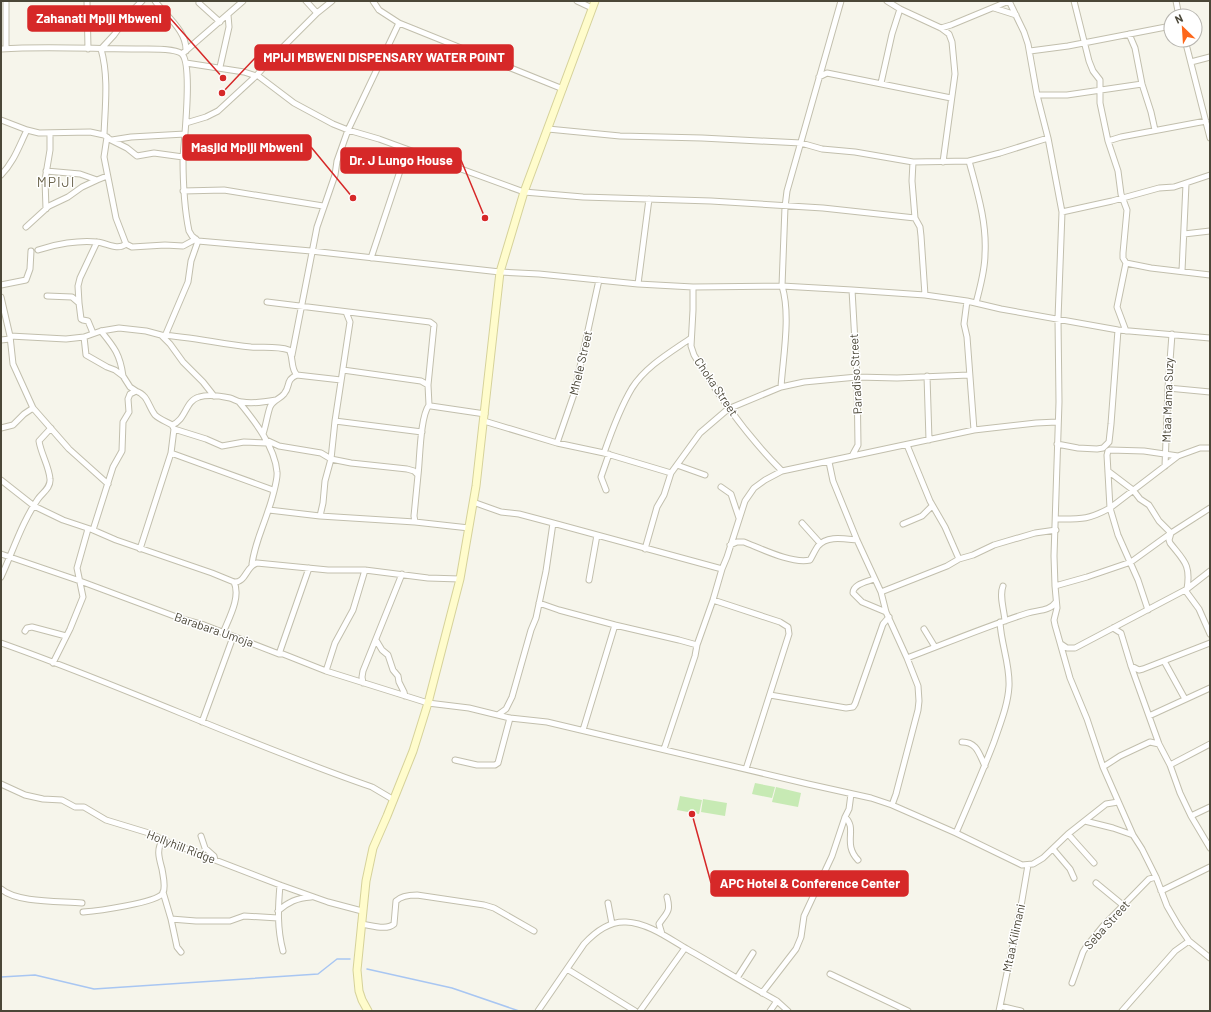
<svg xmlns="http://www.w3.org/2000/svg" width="1211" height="1012" viewBox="0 0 1211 1012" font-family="Barlow,sans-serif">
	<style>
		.green { fill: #c7eab4 }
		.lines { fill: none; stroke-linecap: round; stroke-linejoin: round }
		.stream { stroke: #a8c6f2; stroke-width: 1.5 }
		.street-casing { stroke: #c2bfad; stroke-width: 7 }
		.secondary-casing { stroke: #d6d29a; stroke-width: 9 }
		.street { stroke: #fff; stroke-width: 5 }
		.secondary { stroke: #fffccc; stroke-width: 7 }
		.labels { text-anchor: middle; stroke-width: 3; stroke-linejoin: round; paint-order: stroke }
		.street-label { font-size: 12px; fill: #4b4738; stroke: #fff }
		.quarter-label { font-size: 14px; letter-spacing: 1px; fill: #6e674f; stroke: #fff }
		.leader { fill: none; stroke: #d62828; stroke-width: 1.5 }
		.callout-dot { fill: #d62828; stroke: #fff; stroke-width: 1.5 }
		.callout { fill: #d62828; stroke: #d62828; stroke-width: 1.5 }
		.callout-label { font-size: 13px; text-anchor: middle; font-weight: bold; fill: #fff }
	</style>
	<rect width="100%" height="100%" fill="#f6f5eb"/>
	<path class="green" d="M755 783 775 787 772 798 752 794Z
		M776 787 801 793 798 807 772 802Z
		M680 796 702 800 699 814 677 810Z
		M703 799 727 803 725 816 701 812Z"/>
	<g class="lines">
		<path class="stream" d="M367 969 452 988 519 1011
			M1 977 35 975 94 989 318 974 337 959H350"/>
		<g class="street-casing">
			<path id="street" d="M6 1V48
				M87 1 88 49
				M155 1C166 16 187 31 186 51
				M306 1 317 13
				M373 1 379 10 399 23 563 89
				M577 1 592 8
				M887 1 900 9 941 28 949 34 952 42 955 74 943 162
				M1009 1 1024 32 1028 44 1037 95 1048 138 1062 212 1058 319 1059 402 1054 556 1055 586 1057 608 1054 620 1055 625 1070 678 1087 719 1103 767 1133 835 1142 849 1156 877 1167 906 1178 925 1189 941 1210 958
				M1074 1 1089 61 1093 71 1100 80V103L1108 141 1118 171 1121 194 1127 210 1123 253V258L1126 263 1151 268 1210 275
				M1176 1 1179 16
				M199 3 220 22
				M994 8 1016 15
				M941 28 951 25 1009 1
				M1129 34 1135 48 1142 84 1151 112 1155 130
				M1185 40 1210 138
				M1 49C47 46 94 49 140 49 149 49 176 48 182 54 193 65 184 140 183 158 183 183 184 207 189 231L192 236 198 241 311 251 500 272 539 274 638 284 693 287 782 286 852 290 925 295 967 301 1001 309 1118 330 1210 338
				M1030 51 1068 46 1171 26
				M182 54 243 1
				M1191 62 1210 57
				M186 63 244 72 256 76
				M220 67 229 27 228 15
				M257 75 294 103 333 124 348 130 379 139 524 192 583 197 711 201 823 208 915 218 920 227 921 236 925 295
				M819 77 827 73 951 98
				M881 83 892 34 900 9
				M1037 95H1067L1142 84
				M1 120 27 130 39 133 90 132 104 135 111 140 127 148 137 156 154 153 183 157
				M186 123 206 117 218 111 257 75 269 61 317 13 332 1
				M548 129 620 136 702 138 801 143 822 149 855 152 913 162 969 161 1000 153 1048 138
				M104 135C105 107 109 77 101 49L114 35 130 13 142 1
				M107 137 104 157 116 218 126 244 132 247 165 245 183 246 196 239
				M112 140 131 137 185 134
				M1108 141 1121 137 1206 121
				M969 161C977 191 987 222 985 254 985 271 980 287 976 303
				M913 162 912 181 915 218
				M46 171 80 174 97 180
				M1 175C14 162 19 146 27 130
				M183 191 224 190 323 206
				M46 209 45 180 50 150V133
				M1062 212 1112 201 1159 188 1174 187 1210 175
				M26 227 49 206 68 197 82 187 97 180 107 176
				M1184 234 1210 231
				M38 250C55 244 79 240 97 242 107 243 117 251 126 244
				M371 258 404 159 408 150
				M1182 271 1186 184
				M638 284 649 199
				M1 285 26 280 30 269 31 251
				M693 287V310L691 346 694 355C719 397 747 436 782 471
				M852 290 857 377 858 445 852 456
				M47 296 72 297 79 303 81 319 83 320 88 321 93 333
				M1 297 10 336 13 364 33 408 69 449 108 484
				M967 301 964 324 967 337 974 430
				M267 302 430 322 434 325 428 385
				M79 303 78 286 80 278 97 242
				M101 331C114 347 120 354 123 376
				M1126 331 1117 307 1126 263
				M161 335C192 337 221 344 251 347 264 348 277 346 289 350 294 358 290 368 297 375
				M10 336 66 339 84 337 101 331 119 328 146 331 161 335 170 344 183 362 203 382 214 396
				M165 336 188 282 191 261 198 241
				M84 337 86 355 107 367 115 370 123 376 130 387 136 391
				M1 340 10 339
				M292 355 317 227 335 175 337 161 348 130 399 23
				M343 370 421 381 428 385 429 405 431 406 485 414
				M927 376 929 440
				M781 387C783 357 791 315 782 286L785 207 787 191 841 1
				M1168 388 1210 392
				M239 402C254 420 275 447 277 472 278 479 271 503 268 511 262 530 255 543 252 564
				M335 421 422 432
				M484 421 557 443 604 453 671 473
				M1 428 13 425 24 414 33 408
				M174 429 206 439 222 446 244 442 267 443
				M263 434C266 425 267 416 270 407 273 400 280 399 284 394 291 386 285 380 297 375L341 380
				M266 440 279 446 321 453 331 459 351 463 407 469 414 471 418 475 414 516 415 522 469 528
				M557 443 574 394 599 280
				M1057 444 1078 448 1097 449 1103 448 1109 442 1111 424 1118 330
				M907 445 930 501 945 527 959 559
				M171 453 273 490
				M604 453C612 430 620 408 632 388 646 366 671 352 691 338
				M829 462 833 481 857 540 881 592 886 612 907 658 918 686 919 701 918 710 896 794 892 805
				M677 465 705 475
				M1165 466 1168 388 1172 334
				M1108 471 1133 490 1140 499 1149 505 1159 521 1171 533 1169 540 1170 543C1184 561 1191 564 1187 589
				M418 475C420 459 420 417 429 405
				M1 480 34 506 63 520 93 530 116 540 212 573 234 582C246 583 246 566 257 563L328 570H365L428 578 460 579
				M721 487 731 494 739 518
				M606 490 601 477 609 454
				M473 502 501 512 519 514 553 523 722 569
				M269 510 320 516 415 522
				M320 516 323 503 325 481 331 459 335 421 350 322 346 312
				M1056 519C1081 519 1088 520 1110 508L1178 456 1200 448H1210
				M802 523 820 543
				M903 524 922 516 932 506
				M93 530 113 467 122 451 123 422 129 412 128 399 130 394 136 391C148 395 148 406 155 415 159 419 167 422 172 425 186 420 185 401 199 397 208 394 221 396 230 398 234 399 237 402 242 402 253 404 265 402 276 400
				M730 545 737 542H744C762 549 792 564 810 560 813 555 815 550 818 546 827 535 845 539 857 540
				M140 549 171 453 174 429 172 425
				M645 549 657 507 664 495 671 473 700 433 728 409 781 387 804 382 857 377 897 378 969 375
				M1 554 80 581 182 619 204 625 279 654H283L326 671 428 703 469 708 510 718 547 722 808 784 871 798 892 805 956 833 1022 865 1033 864 1043 858 1068 834 1106 804 1118 802
				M1 577C13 551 22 522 38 499 42 493 51 488 50 479 49 466 41 454 39 441L51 428
				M874 579C867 582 853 584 853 593L862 602 886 612
				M589 580 597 535
				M1003 586C999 596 1004 609 1005 621
				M1055 586 1087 577 1131 562 1171 533 1210 508
				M1185 590 1199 609 1210 634
				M881 592 947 566 959 559 973 555 994 545 1035 533 1056 530
				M713 600 780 622 788 627 789 634 746 769
				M539 603 559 610 615 625 679 640 697 645
				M1148 610 1138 580 1118 535 1110 508 1107 455 1108 451 1110 450 1144 451 1178 456
				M1113 628 1121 633 1131 666 1159 744 1170 765 1180 793 1191 816 1210 848
				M924 629 935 647
				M25 631 27 628 32 627 66 636
				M223 633C229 618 241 597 234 582
				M376 640 382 650 388 655 393 670 398 676 399 682 404 692 405 696
				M1 643C126 687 247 744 372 787L394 800
				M1061 644 1067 648H1075L1187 589 1210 571
				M279 654 309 568
				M907 658C947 643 987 626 1028 613 1038 610 1050 611 1056 602
				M1164 661 1185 699
				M53 663 70 629 83 597 77 568 88 529
				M1131 666 1139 670 1143 669 1210 643
				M326 671 335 643 353 610 365 570
				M363 683 362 677 363 671 402 574
				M770 695 846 708 853 707 855 704 883 624 889 617
				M499 714 506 709 512 697 531 630 536 618 546 571 553 523
				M1149 716 1210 688
				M202 722 233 637
				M583 730 615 625
				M962 742C977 742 979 754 985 766
				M664 749 695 656 697 645 713 600 722 569 727 557 745 501 754 488 765 480 782 471 974 430 1036 423 1057 422
				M455 760 477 765H495L498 763 510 718
				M1170 765 1210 744
				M1103 767 1120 756 1150 742 1159 744
				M1 784 25 795 43 799 62 800 75 807H84L106 820 152 834 163 840 280 885 328 902 362 911
				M1191 816 1210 807
				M845 817C858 829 842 843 858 860
				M1085 821 1113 828 1133 835
				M956 833C969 803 982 773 994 742 1000 724 1008 705 1009 686 1010 664 1001 644 1000 622
				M1068 834 1094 863
				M201 836 205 848 214 856 215 860
				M1053 849 1070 869 1074 878
				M1096 883 1124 906
				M280 885C278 908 277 928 283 951
				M1 889C17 903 60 901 82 903
				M1161 891 1210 867
				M163 892 171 919 177 947 181 952
				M608 903 612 924
				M278 911C288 902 297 898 311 897
				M83 912C96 911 157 903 163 893 166 886 163 876 162 869 159 858 156 849 163 840
				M171 919 196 921H230L244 916 278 918
				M361 924C371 925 386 931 394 924L396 901C401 896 410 895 417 895L484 905 494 908 534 931
				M662 934 659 924C667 912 671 912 667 897
				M567 969 635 1011
				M830 974 908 1011
				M737 978 753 953
				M1072 983 1083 952 1086 947 1103 926 1149 879 1156 877
				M762 993 796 949 801 937 804 916 832 856 845 817 849 809 851 794
				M1000 1006 1021 1011
				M538 1011 584 944C595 932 609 921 626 922 648 923 668 938 687 949 717 966 746 984 777 1001L788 1011
				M640 1011 685 948
				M770 1011 777 1001
				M999 1011 1021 906 1028 865
				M1122 1011 1175 951 1189 941"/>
		</g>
		<g class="secondary-casing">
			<path id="secondary" d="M368 1011 362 1000 359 991 357 970 366 881 373 848 387 816 413 751 428 703 460 579 476 486 500 272 524 192 595 1"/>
		</g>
		<use href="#street" class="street"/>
		<use href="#secondary" class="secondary"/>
	</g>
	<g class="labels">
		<g class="street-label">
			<text transform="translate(581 363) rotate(-77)" y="4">Mhele Street</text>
			<text transform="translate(856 374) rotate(-93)" y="4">Paradiso Street</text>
			<text transform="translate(716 387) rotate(56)" y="4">Choka Street</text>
			<text transform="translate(1168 400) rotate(-88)" y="4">Mtaa Mama Suzy</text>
			<text transform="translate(214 630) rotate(19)" y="4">Barabara Umoja</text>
			<text transform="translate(181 847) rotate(21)" y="4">Hollyhill Ridge</text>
			<text transform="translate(1107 925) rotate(-48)" y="4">Seba Street</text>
			<text transform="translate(1014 938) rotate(-78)" y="4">Mtaa Kilimani</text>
		</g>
		<g class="quarter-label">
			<text x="56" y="187">MPIJI</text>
		</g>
	</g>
	<path class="leader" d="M223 78L170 18M222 93L255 58M353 198L311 147M485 218L461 160M692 814L711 883"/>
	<g class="callout-dot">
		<circle cx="223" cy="78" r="4"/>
		<circle cx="222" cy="93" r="4"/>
		<circle cx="353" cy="198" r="4"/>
		<circle cx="485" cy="218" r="4"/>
		<circle cx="692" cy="814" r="4"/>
	</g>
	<g class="callout">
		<rect x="28" y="6" width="142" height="25" rx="4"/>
		<rect x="255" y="45" width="258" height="25" rx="4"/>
		<rect x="183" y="135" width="128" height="25" rx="4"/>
		<rect x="341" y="148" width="120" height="25" rx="4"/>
		<rect x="711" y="871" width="197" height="25" rx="4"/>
	</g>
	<g class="callout-label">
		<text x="99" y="23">Zahanati Mpiji Mbweni</text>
		<text x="384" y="62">MPIJI MBWENI DISPENSARY WATER POINT</text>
		<text x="247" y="152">Masjid Mpiji Mbweni</text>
		<text x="401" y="165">Dr. J Lungo House</text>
		<text x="810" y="888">APC Hotel &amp; Conference Center</text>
	</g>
	<rect width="1211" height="1012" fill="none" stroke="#4b4738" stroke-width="4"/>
	<g transform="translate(1183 28) rotate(335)"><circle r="19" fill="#ffffff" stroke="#b7b5af"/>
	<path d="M0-3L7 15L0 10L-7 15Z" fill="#fd671b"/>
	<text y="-6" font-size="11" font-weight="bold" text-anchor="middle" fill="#4b4738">N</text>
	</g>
</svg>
